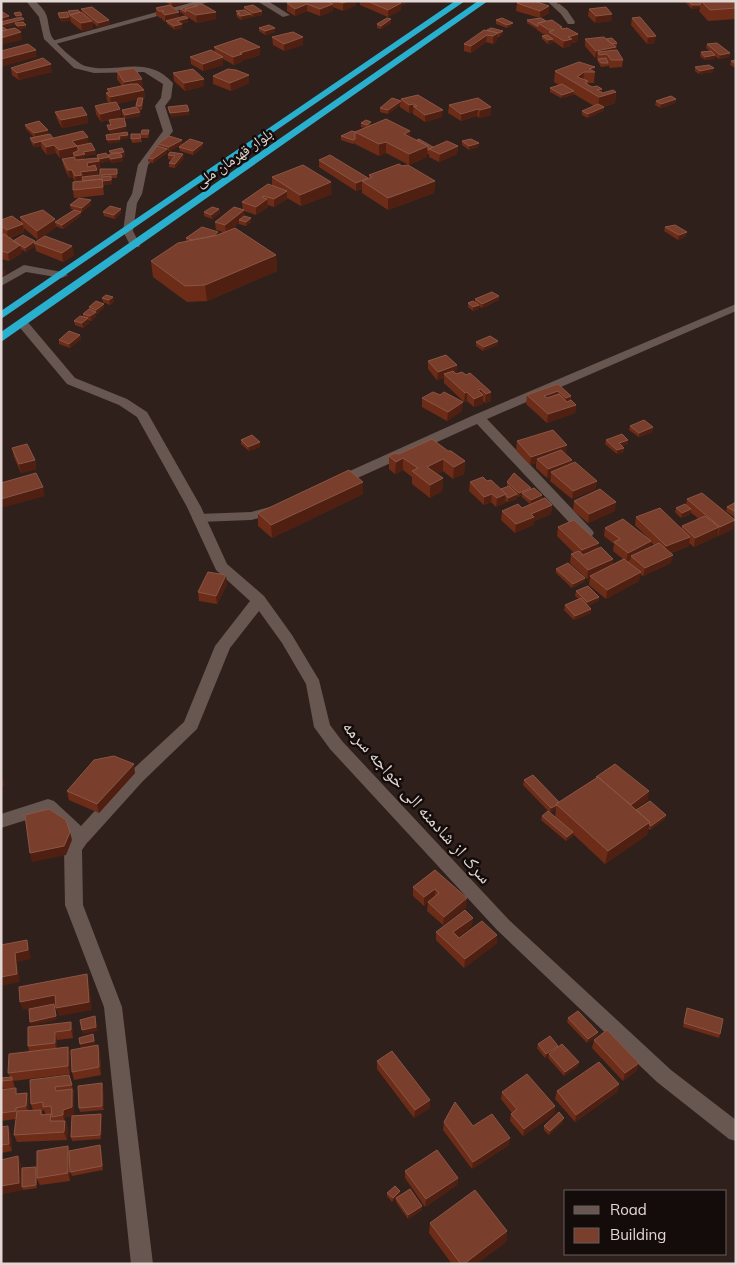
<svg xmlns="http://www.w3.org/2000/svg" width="737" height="1265" viewBox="0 0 737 1265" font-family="Mulish,'Noto Naskh Arabic',sans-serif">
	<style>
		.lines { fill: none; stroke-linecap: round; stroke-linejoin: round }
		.street { fill: #685651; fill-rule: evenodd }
		.secondary { fill: #685651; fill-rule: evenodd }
		.highway { fill: #29b0cf; fill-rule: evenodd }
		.wall { fill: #6d2c17; fill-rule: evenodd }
		.shaded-wall { fill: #4f1f11 }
		.building { fill: #793e2c; stroke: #8a5646 }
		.labels { text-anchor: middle; stroke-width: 5; stroke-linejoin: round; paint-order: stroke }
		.far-street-label { font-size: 15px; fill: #e2d7d4; stroke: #130c0a }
		.street-label { font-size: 18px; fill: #e2d7d4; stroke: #130c0a }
	</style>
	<rect width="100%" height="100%" fill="#30201c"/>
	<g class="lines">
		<path class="street" d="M197 1H212L52 45 48 42Z
			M257 1H268L290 15 283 17Z
			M547 1H556L567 10 575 22 574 24H568L561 14Z
			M24 265 62 272 68 275 62 278 26 272 1 286V278Z
			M736 304V311L487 419 592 530 594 533 592 536H582L477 424 342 485 337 486 330 482 332 479 474 415Z
			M277 505 282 506 284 509 282 512 251 520 199 522 194 521 192 518 194 515 199 514 251 512Z
			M82 830 88 832 91 837 82 850 83 905 122 1007 153 1264H131L104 1007 65 905 64 848 76 832Z"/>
		<path class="secondary" d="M26 1H35C51 15 46 19 51 35 54 43 77 63 85 66 116 75 146 53 173 83L171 98 165 106 173 131 148 165 142 194 137 203 133 231 140 245 139 247H131L123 231 127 203 132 194 138 165 163 131 155 106 161 98 163 84 144 72 94 73 74 68 44 39 39 17Z
			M22 319 26 320 75 378 127 399 147 412 201 507 227 564 264 596 292 635 319 680 330 725 342 741 509 920 671 1070 736 1120V1141L729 1139 657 1082 497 930 330 749 314 727 306 684 282 643 259 611 230 648 197 729 143 781 88 842 82 844 76 842 45 814 1 828V814L48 799 54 801 81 826 131 771 184 722 215 646 250 601 216 570 187 507 137 417 119 405 67 384 16 323Z"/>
		<path class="highway" d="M455 1H465L1 319V311Z
			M478 1H488L1 342V332Z"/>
	</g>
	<path class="wall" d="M164 1H193L172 6 179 12V17L188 22 181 24 182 28 175 30 167 24V22H165L162 19V18H160L156 15V8L170 5Z
		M329 1H356V5L343 11 333 7V11L320 16 307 11 295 16 287 11V3L329 2Z
		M360 1H406V4L401 6V10L388 17 360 5Z
		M684 1H736V19L708 21 699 11 700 8 692 9 686 3V2Z
		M517 3 549 13 540 18 516 11Z
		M197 6 216 12V19L197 23 180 12V9Z
		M244 7 262 11V15L253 17 251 16V17L241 20 237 17 236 11 244 10Z
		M81 9 109 20 110 24 98 27 92 22 93 28 82 31 71 22 68 11 82 12Z
		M589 9 612 21 595 23 588 16Z
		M632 18 655 43 647 44 631 25Z
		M496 20 512 26 507 28 496 24Z
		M527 20 546 21 578 34 577 42 571 43V46L563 48 553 41 552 43 548 44 542 39V36L545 35 537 30V29L527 23Z
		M391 23 381 29 377 28V24Z
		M259 28 275 32 265 35 259 31Z
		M487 30 503 31V34L499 37H497V40L493 44 486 42 471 53 464 51V44Z
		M272 37 303 45 284 51 273 45Z
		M585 39H606L617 43 616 50 623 60 622 67 610 68 608 65V66L601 67 598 62 597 58H595L585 46Z
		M707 44 730 53 729 57 719 59 715 56V59L705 60 700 56 701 52 710 51 706 48Z
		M214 47 260 55 243 60V61L234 65 223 59V65L203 71 191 64 190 57 215 53Z
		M736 60V68L730 65 731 61Z
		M695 67 713 72 699 74 695 71Z
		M11 68 52 72 19 80 12 75Z
		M117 71 143 86 141 87 144 90 145 98H142L143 102 142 110H138L140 112V116L125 119 122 114V110L136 107 137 99 117 104 120 109 121 117 101 122 96 114 95 106 109 103 107 101 106 93H108L107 89 122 86 117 79Z
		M555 71 594 72H595L594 83H588V85L603 93 616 92 615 103 603 107H604L603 111 588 118 582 115V111L594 106 574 94 573 95 561 98 550 92V88L559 85 554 82Z
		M173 73 204 79V86L185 91 174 81Z
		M249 75V83L231 91 213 84V76Z
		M418 95 442 117 425 122 413 114V112L409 113 400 107V105L388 114 380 112V108L401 101V99Z
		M676 99 675 103 660 108 655 105 656 101Z
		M449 105 491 107V115L479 118 477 116 461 121 448 113Z
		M55 112 87 115 88 123 62 128 57 119Z
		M361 123 410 131V137L433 147 458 146 457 154 439 162 429 157V154H427V157L409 165 386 153 379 156 355 144V143L353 144 341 140V136L355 132 365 128 361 127Z
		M25 125 48 134 41 136 89 144 95 150 96 154 85 156V158L78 160 97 158V155L109 156 110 155 109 151 124 152 125 156 122 157 123 161 112 163 109 159V161L100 163 99 162 100 169H97L98 176 117 169V178H111L112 184 103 185 104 195 74 198 73 190 75 181 73 178H69L64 167 62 159 73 157V155L60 158 56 153 47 155 42 149 41 146 34 147 31 142 30 138 34 137 26 129Z
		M131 134H140L142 142 132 143Z
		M141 134H149L148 138H142Z
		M462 141 478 147 469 150 462 145Z
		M158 144H183L169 151 167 150V153L153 163 148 162V158L159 147Z
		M179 147H203L193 155 180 151Z
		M168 155 184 158 175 168 169 167V163L172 160 168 159Z
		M319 160 369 179V175L402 166 435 181 434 193 388 210 362 193V189L356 191 319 167Z
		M272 177 332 194 301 206 287 198V199L274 207 268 205V207L256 215 244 211V216L251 218V222L246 226 239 224V223L231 229 276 255 277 271 207 301 187 302 153 277 151 261 186 242V238L218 234 223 232 216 230 215 222 243 210 242 202 272 186Z
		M70 205H91L82 212 71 209Z
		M121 209V213L115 219 104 216 103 212Z
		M219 209 220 213 212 219 204 216V212Z
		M81 216 63 229 56 226V227L38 240 24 228V232L10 238 13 241H35V243L72 246 74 255 63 262 36 251 35 246 26 252 21 249 22 253 9 261 1 259V236L4 235 1 233V220L21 222 20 217 55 219V222Z
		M665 227 686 236 678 240 664 231Z
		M113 297 114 301 110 305 103 302 102 298Z
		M475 299 499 300 482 308 479 306V309L473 311 468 307V303L475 302Z
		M104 304V308L97 314 96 313V316L91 321 88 320 89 323 83 328 75 325 74 321 83 317V314L90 310 89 307Z
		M80 335 81 339 70 348 59 344V340Z
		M498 341 497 345 483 351 476 346V342Z
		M446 355 457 365 456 374 462 372 466 375 470 373 491 392V401L485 403 483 401V404L474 407 467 401 464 402 444 383V378L437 380 428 369V361Z
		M558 384 571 396V401L576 405 575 413 547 423 526 404 527 395Z
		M422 398 462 411 447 421 422 407Z
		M630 426 653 427 652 432 639 437 629 430Z
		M241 440 260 447 249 451 241 444Z
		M606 440H628V444L622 446 624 452 617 454 605 444Z
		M517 441 572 463 597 481 595 489 572 499 550 481 551 477 547 478 536 468V463L530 465 516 450Z
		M12 448 35 460 36 469 21 473 14 457Z
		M448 451 465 461 464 474 453 479 443 471 437 474 443 478 442 491 430 498 412 484V477L403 470 395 474 389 469V456L399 454Z
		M487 481 501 489 508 487 507 486V482L531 488V489L542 495V500L552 505 551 514 534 521 533 525 515 533 501 520 502 511 522 508 530 504 522 497V495L518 497 517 496V499L508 502 506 501 505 503 496 507 491 502 484 505 469 491 470 482Z
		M363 482V494L272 538 258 526V513Z
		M687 499 733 529 718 536 717 534V536L694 547 689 543V546L671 553V563L643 576 640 574 639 581 606 599 589 585 590 577 587 579 570 563 571 554 574 553 557 536 558 527 598 548 613 559 612 565 623 559 613 551 614 544 604 536 605 528 647 537 635 525 636 517 681 528 682 526 699 519 690 512V514L681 518 675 512 676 508 686 505ZM651 542 654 545 650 547Z
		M574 501 615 511 588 523 573 510Z
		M736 502V518L726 511 727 507Z
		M556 569 585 578 584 582 572 588 556 573Z
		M227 584 217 604 199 601 198 592Z
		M576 591 599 597 598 601 588 606 591 613 574 620 564 610 565 605 579 599 575 596Z
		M135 773 99 813 69 800 67 791Z
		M524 780 559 802 648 800 635 809 636 810 666 815 665 819 650 830 648 829 647 835 605 864 573 834V836L566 841 541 820 542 816 555 817 556 809 550 813 523 785Z
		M435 870 466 907 443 925 427 911 428 903 424 906 413 896V887Z
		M472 926 458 937 459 938 497 935V943L464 968 436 940V932Z
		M687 1008 720 1034 719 1038 683 1027Z
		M568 1018 598 1032 597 1036 587 1043 567 1022Z
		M28 1027 73 1030V1038L57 1040V1048L68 1047 70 1055V1074L13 1081 15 1088 4 1089V1090L18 1094 27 1093 29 1101V1111L33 1110 31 1104 69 1075 74 1093H73L74 1097V1115L101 1114 102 1117 101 1139 72 1141 71 1137 72 1116 65 1117V1121L68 1128 67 1140 17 1142 14 1135 16 1119 1 1121V1078L10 1077 8 1073 29 1051 28 1046ZM44 1110 46 1115H43L41 1111Z
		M94 1039 95 1046 98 1045 100 1053 101 1075 74 1080 72 1072 81 1048 80 1044Z
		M594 1040 639 1063 636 1071 623 1081 592 1048Z
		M538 1044 558 1046 557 1048 578 1066 564 1076 548 1058 549 1055 545 1058 537 1048Z
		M377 1061 430 1108 414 1118 377 1069Z
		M102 1083 103 1087 104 1110 80 1112 79 1108Z
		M619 1084 617 1092 575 1122 555 1099 557 1091Z
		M502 1092 555 1106 554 1114 523 1136 510 1121 511 1114 512 1113 501 1099Z
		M444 1122 473 1126 509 1145 472 1169 443 1130Z
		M563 1122 549 1135 544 1130V1126Z
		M1 1127 11 1134 12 1151 1 1153Z
		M68 1146 69 1151 101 1149 103 1170 72 1176 70 1170V1181L40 1185 37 1179V1188L23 1190 22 1187V1190L1 1194 21 1164 22 1183 36 1167 37 1169Z
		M405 1171 458 1178 457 1185 425 1207 405 1178Z
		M387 1193 400 1195 422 1206V1210L408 1219 396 1202V1199L392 1202 387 1196Z
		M430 1223 507 1231 506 1242 476 1264H452L429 1233Z"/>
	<path class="shaded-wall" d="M172 1H193L172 7Z
		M348 1H356V5L343 11V3Z
		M404 1H406V4L401 6V10L388 17V10Z
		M558 1H579L557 4Z
		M307 4V11L295 16V9Z
		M333 4V11L320 16V9Z
		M692 5H700V8L692 9Z
		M549 6V13L540 18V11Z
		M262 11V15L253 17V13Z
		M179 12V19L166 21 167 22H165V15Z
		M216 12V19L197 23 196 15Z
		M251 14V17L241 20V16Z
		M612 14V21L595 23 596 16Z
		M9 16 10 23 24 19 25 22 16 25 15 23 16 25 1 29V18Z
		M69 17 70 21 61 22 60 18Z
		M188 18V22L178 25 177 21Z
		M391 19V23L381 29V26Z
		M109 20 110 24 98 27V23Z
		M92 21 93 28 82 31 81 23Z
		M513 23 512 26 507 28V25Z
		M182 24V28L175 30 174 26Z
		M26 25V28L18 30 17 26Z
		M275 28V32L265 35V31Z
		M503 31V34L499 37V33Z
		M21 32 22 40 1 45V38Z
		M498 33 497 40 493 44V36Z
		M578 34 577 42 571 43V46L563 48 564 41 568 37Z
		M487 35 486 42 471 53V46Z
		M656 36 655 43 647 44 648 37Z
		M303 37V45L284 51V44Z
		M553 39 552 43 548 44V40Z
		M260 47V55L243 60V61L234 65 233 57 240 53Z
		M616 47 615 55 607 54 598 52 597 58H595L596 51Z
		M36 50 37 57 1 67V59Z
		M730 53 729 57 719 59 720 55Z
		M715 55V59L705 60V57Z
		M223 57V65L203 71V64Z
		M51 64 52 72 19 80 17 73Z
		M595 67 594 72 589 69Z
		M714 68 713 72 699 74 700 71Z
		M584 72 583 83 577 77Z
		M249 75V83L231 91 230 83Z
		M142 79 143 86 125 90 124 82Z
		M204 79V86L185 91 184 83Z
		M602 89 601 97 616 92 615 103 598 108 599 97 597 90Z
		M144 90 145 98 111 105 110 97Z
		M574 91 573 95 561 98 562 95Z
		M676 99 675 103 660 108 661 104Z
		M401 101 400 105 388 114V110Z
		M414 104 413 112 409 113V105Z
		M491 107V115L479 118 480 110Z
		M604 107 603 111 588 118V114Z
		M120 109 121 117 101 122 100 114Z
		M478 109 477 116 461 121V114Z
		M443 110 442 117 425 122V115Z
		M189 111 190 115 171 117 170 113Z
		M140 112V116L125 119V115Z
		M87 115 88 123 62 128 61 120Z
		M126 126V130L110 134 109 130Z
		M48 130V134L35 137 34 133Z
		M410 131V142L404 134Z
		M128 135 129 138 120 140V142L108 144 107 140 119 136Z
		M88 137 89 145 77 147 78 154 73 153V155L60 158 59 150 72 141Z
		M182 140 183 144 169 151V147Z
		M41 142V146L34 147V143Z
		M386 142V153L379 156V144Z
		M203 143V147L193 155V151Z
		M479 143 478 147 469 150V146Z
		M54 145 56 153 47 155 46 147Z
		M428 146 427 157 409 165V154Z
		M458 146 457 154 439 162 440 154Z
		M167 149V153L153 163V159Z
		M95 150 96 154 85 156V158L75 160V156L83 152Z
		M124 152 125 156 117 157V153Z
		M183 154 184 158 175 168V164Z
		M109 157V161L100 163 99 159Z
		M122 157 123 161 112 163 111 159Z
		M99 161 100 169 88 171 87 163Z
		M68 170H72L73 178H69Z
		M97 170 98 178 111 180 112 184 103 185 104 195 103 185 76 184 75 176 80 172Z
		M368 178 362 181V189L356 191V183Z
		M435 181 434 193 388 210V198Z
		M331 182 332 194 301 206 300 195Z
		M287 191V199L274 207V199Z
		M264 196 265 201 267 199 268 207 256 215V207L262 197Z
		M91 200V205L82 212V208Z
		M121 209V213L115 219 114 215Z
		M219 209 220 213 212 219 211 215Z
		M244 210 245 218 239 220V223L226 233 225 225Z
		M81 212V216L63 229 62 225Z
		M251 218V222L246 226V222Z
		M55 219 56 227 38 240 37 231Z
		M23 224 24 232 8 238 7 230Z
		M687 232 686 236 678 240 679 235Z
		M35 241V244L34 243 35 246 26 252 25 248Z
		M20 245 22 253 9 261 8 253Z
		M72 246 74 255 63 262 62 253Z
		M276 255 277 271 207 301 205 285Z
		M3 262 4 266 1 268V263Z
		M5 269 6 274 1 277V272Z
		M499 296V300L482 308V304Z
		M113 297 114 301 110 305 109 300Z
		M104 304V308L97 314 96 310Z
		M479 305V309L473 311V307Z
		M96 312V316L91 321 90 316Z
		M88 318 89 323 83 328 82 323Z
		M80 335 81 339 70 348 69 344Z
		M498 341 497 345 483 351 484 347Z
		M457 365 456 374H444V378L437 380 438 372Z
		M481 389 480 396 483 395V404L474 407V399L478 390Z
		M558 391 557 400 543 405 544 396Z
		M467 392V401L464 402 465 393Z
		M491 392V401L485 403 486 394Z
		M571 396 570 405 565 406 566 398Z
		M463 402 462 411 447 421 448 412Z
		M576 405 575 413 547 423 548 414Z
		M653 427 652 432 639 437V433Z
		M628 440V444L618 447 619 443Z
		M260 442V447L249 451 248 447Z
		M567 445 566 454 537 459 536 463 530 465 531 457Z
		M624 448V452L617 454V450Z
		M403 458V470L395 474 396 462Z
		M443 459V471L427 480V467Z
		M35 460 36 469 21 473 19 464Z
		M572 460 571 468 551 472V477L547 478 548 469Z
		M465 461 464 474 453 479 454 467Z
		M443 478 442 491 430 498V485Z
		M597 481 595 489 572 499 573 491Z
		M363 482V494L272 538 271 525Z
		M43 487 45 496 1 508V499Z
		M531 488 530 492 522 493V495L518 497 519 493Z
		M492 494 491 502 484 505V497Z
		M506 494 505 503 496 507 497 498Z
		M517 494V499L508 502V498Z
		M542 495 541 500 530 505 531 500Z
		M616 502 615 511 588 523 589 514Z
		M552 505 551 514 534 521 533 525 515 533 516 524 531 514Z
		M691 509 690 514 681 518 682 513Z
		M735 520 733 529 718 536 720 527Z
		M719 527 717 536 694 547 695 538Z
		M690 537 689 546 664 555 666 546Z
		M651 541 650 550 631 556 630 560 626 562 628 553Z
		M599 543 597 551 581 559 582 550Z
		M673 555 671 563 643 576 645 568Z
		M613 559 612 568 587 579 588 570Z
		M641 572 639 581 606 599 607 590Z
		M226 575 227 584 217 604 216 596Z
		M585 578 584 582 572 588 573 584Z
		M599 597 598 601 587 606V602Z
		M591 609V613L574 620 575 616Z
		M134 764 135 773 99 813 97 804Z
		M1 773 5 786 1 787Z
		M649 791 648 800 629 814 630 806Z
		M556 805V809L550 813 551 808Z
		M666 815 665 819 650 830 651 826Z
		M650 822 647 835 605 864 608 851Z
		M70 832 72 840 66 855 32 862 30 853Z
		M573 832V836L566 841 567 837Z
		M435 889V898L424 906V897Z
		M467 898 466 907 443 925 444 917Z
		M473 918 472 926 453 941V932Z
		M497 935V943L464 968 465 959Z
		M27 940 29 948 31 959 17 962 20 982 1 986V977L15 953Z
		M87 974 89 982 92 1010 59 1016 56 1008Z
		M55 995 58 1003 23 1010 20 1002Z
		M54 1004 57 1020 31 1026 30 1022Z
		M95 1016 98 1031 83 1034 82 1030Z
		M71 1022 73 1030V1038L71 1030Z
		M55 1032 57 1040V1051L55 1043Z
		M598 1032 597 1036 587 1043 588 1039Z
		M93 1034 95 1046 81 1049 80 1044Z
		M98 1045 100 1053 101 1075 99 1067Z
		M558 1046 557 1050 549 1054V1055L545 1058 546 1054Z
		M68 1047 70 1055V1074L68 1066Z
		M579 1062 578 1066 564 1076 565 1072Z
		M639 1063 636 1071 623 1081 625 1073Z
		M1 1082 4 1089 3 1098 1 1092Z
		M102 1083 103 1087 104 1110 102 1106Z
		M619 1084 617 1092 575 1122 576 1115Z
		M72 1089 74 1097V1115L65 1117V1122V1121L68 1128 67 1140 64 1132 65 1123 63 1115V1110Z
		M27 1093 29 1101V1114L26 1106Z
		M430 1100V1108L414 1118 415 1110Z
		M555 1106 554 1114 523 1136 524 1129Z
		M101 1114 102 1117 101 1139 100 1135Z
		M564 1118 563 1122 549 1135 550 1131Z
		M8 1126 11 1134 12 1151 9 1144Z
		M510 1138 509 1145 472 1169 473 1162Z
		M100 1145 101 1149 103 1170 102 1166Z
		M68 1146 70 1154V1181L68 1173Z
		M18 1156 21 1164 22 1190 1 1194V1186Z
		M36 1167 37 1170V1188L36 1185Z
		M458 1178 457 1185 425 1207 426 1199Z
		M400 1191V1195L392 1202 393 1198Z
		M422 1206V1210L408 1219V1215Z
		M507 1231 506 1242 476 1264H464Z"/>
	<path class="building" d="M295 1H326L333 4 320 9 307 4 295 9 287 3Z
		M337 1H348L343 3Z
		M367 1H398L401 3 388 10Z
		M521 1H534L549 6 540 11 517 3Z
		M688 1H701L700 5H692Z
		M701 1H736V8L710 10Z
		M193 4 197 6 185 9 186 12 180 9Z
		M202 4 216 12 196 15 185 9Z
		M170 5 179 12 165 15 162 12 164 11H159L156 8Z
		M253 5 262 11 253 13 244 7Z
		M92 7 109 20 98 23 81 9Z
		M606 7 612 14 596 16 589 9Z
		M78 10 80 12 70 15 68 11Z
		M244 10 251 14 241 16 237 14 240 13 236 11Z
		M1 11 9 16 1 18Z
		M20 12 22 15 16 16 14 13Z
		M67 12 69 17 60 18 58 13Z
		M81 12 92 21 81 23 70 15Z
		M185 16 188 18 177 21 182 24 174 26 166 21Z
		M21 17 24 19 1 25V22Z
		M640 17 656 36 648 37 632 18Z
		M387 18 391 19 381 26 377 24Z
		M502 18 513 23 507 25 496 20Z
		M541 18 546 21 538 23V26H537L527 20Z
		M552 20 562 27H560L562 29 567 28 578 34 568 37 572 39 564 41 549 32 554 30H549L538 23Z
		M23 22 26 25 17 26 15 23Z
		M269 25 275 28 265 31 259 28Z
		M3 27 7 30 1 31V28Z
		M15 28 21 32 1 38V31Z
		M491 28 503 31 499 33 487 30Z
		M484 30 498 33 493 36 487 35 471 46 464 44Z
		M293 32 303 37 284 44 272 37Z
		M547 35 553 39 548 40 542 36Z
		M604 37 616 47 596 51 585 39Z
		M241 38 260 47 240 53 242 54 233 57 214 47Z
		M612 38 617 43 612 44 606 39Z
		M717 43 730 53 720 55 707 44Z
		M28 44 36 50 1 59V51Z
		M211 50 223 57 203 64 190 57Z
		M617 50 623 60H611L607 54 599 55 598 52Z
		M711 51 715 55 705 57 701 52Z
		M43 58 51 64 17 73 11 68Z
		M606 58 608 63H601L598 59Z
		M736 60V64L731 61Z
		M579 62 595 67 589 69 595 72H584L577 77 588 81 585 83 592 87 597 86 602 89 597 90 603 93 613 90 616 92 599 97 555 71Z
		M709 65 714 68 700 71 695 67Z
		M134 68 142 79 124 82 117 71Z
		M193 69 204 79 184 83 173 73Z
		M228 69 236 70 249 75 230 83 213 76Z
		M131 84H138L144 90 110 97 106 93 110 92 107 89Z
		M562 84 574 91 562 95 550 88Z
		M418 95 443 110 425 115 413 106H417L414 104 409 105 401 99Z
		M671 96 676 99 661 104 656 101Z
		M138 98H143L141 106H136Z
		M392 98 401 101 388 110 380 108Z
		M478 98 491 107 480 110 478 109 461 114 449 105Z
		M116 102 120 109 100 114 95 106 103 104Z
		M598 104 604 107 588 114 582 111Z
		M187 105 189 111 170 113 168 107Z
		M82 107 87 115 61 120 55 112Z
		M136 107 140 112 125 115 122 110Z
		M124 118 126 126 109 130 107 125H111L109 120Z
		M386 119 410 131 404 134 428 146 409 154 386 142 379 144 355 132Z
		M366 120 371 122 367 125 361 123Z
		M39 121 48 130 34 133 25 125Z
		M142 130H149L148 134H141Z
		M83 131 88 137 72 141 77 146 59 150 54 145 46 147 41 141Z
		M352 131 355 132V139L353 140 341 136Z
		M127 132 128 135 119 136 120 139 107 140 106 135Z
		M50 134 53 138 34 143 30 138Z
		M131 134H140L141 138 131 139Z
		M169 136 182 140 169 147 158 144Z
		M190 139 203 143 193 151 179 147Z
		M419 139 433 147 429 149V150H428V146L417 140Z
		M471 139 479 143 469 146 462 141Z
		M447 141 458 146 440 154 429 149Z
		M91 143 95 150 83 152 85 154 75 156 73 153 79 150 77 146Z
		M157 146 167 149 153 159 148 158Z
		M122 148 124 152 117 153H111L109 151Z
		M170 152 183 154 175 164 169 163 175 156 168 155Z
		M106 153 109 157 99 159 97 155Z
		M116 153 121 154 122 157 111 159 108 155Z
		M330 155 368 178 356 183 319 160Z
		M74 157 76 160 98 158 99 161 87 163 88 167 95 165 97 170 80 172 82 175 75 176 72 170H68L62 159Z
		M399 164 402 166 408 165 435 181 388 198 362 181 372 177 369 175Z
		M303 165 331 182 300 195 272 177Z
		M100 169H117V174L102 175V177L111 176V180L102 181V179L83 181 82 177 100 175Z
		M102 179 103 187 73 190V182Z
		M268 184 287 191 274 199 264 196 262 197 267 199 256 207 242 202Z
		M79 198 91 200 82 208 70 205Z
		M110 206 121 209 114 215 103 212Z
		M212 207 219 209 211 215 204 212Z
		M234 207 244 210 225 225 215 222Z
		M43 210 55 219 37 231 20 217Z
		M74 210 81 212 62 225 55 222Z
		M12 216 23 224 7 230 1 226V220Z
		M244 216 251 218 246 222 239 220Z
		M675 225 687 232 679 235 665 227Z
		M202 227 218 232 213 236 192 240 186 238Z
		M235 228 276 255 205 285 185 286 151 261 178 243 218 235Z
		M4 234 20 245 8 253 1 251V236Z
		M23 235 35 241 25 248 13 241Z
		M45 236 72 246 62 253 34 243Z
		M492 292 499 296 482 304 475 299Z
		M106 295 113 297 109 300 102 298Z
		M96 301 104 304 96 310 89 307Z
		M473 301 479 305 473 307 468 303Z
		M89 309 96 312 90 316 83 314Z
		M80 316 88 318 82 323 74 321Z
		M69 331 80 335 69 344 59 340Z
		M490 336 498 341 484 347 476 342Z
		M446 355 457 365 438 372 428 361Z
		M453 371 456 374 462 372 466 375 470 373 491 392 486 394 481 389 478 390 483 395 474 399 467 392 465 393 444 374Z
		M558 384 571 396 566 398 558 391 544 396 547 398 559 394 567 402 571 400 576 405 548 414 527 395Z
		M433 392 440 395 444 392 463 402 448 412 422 398Z
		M644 420 653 427 639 433 630 426Z
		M553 430 567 445 531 457 517 441Z
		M622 434 628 440 619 443 624 448 617 450 606 440Z
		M252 435 260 442 248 447 241 440Z
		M432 439 448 451H451L465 461 454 467 443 459 427 467 443 478 430 485 412 471 418 468 403 458 396 462 389 456 395 453 399 454Z
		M27 444 35 460 19 464 12 448Z
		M561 450 572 460 548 469 537 459Z
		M575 462 597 481 573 491 551 472Z
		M349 470 363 482 271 525 258 513Z
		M36 473 43 487 1 499V483Z
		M514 473 531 488 519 493 507 482Z
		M483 477 487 481 491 480 506 494 497 498 492 494 484 497 470 482Z
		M509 486 517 494 508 498 506 496V494L501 489Z
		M534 488 542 495 531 500 522 493Z
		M600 489 616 502 589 514 574 501Z
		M702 493 735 520 720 527 687 499Z
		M545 498 552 505 531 514 534 517 516 524 502 511 518 504 522 508Z
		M736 502V512L727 507Z
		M685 504 691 509 682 513 676 508Z
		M660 508 690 537 666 546 636 517Z
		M705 516 719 527 695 538 682 526Z
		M623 519 651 541 628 553 614 542 620 539 605 528Z
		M574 520 599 543 582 550 558 527Z
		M659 543 673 555 645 568 631 556Z
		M601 547 613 559 588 570 571 554 579 551 583 555Z
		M624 559 641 572 607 590 590 576Z
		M568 563 585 578 573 584 556 569Z
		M208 572 226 575 216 596 198 592Z
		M588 586 599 597 587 602 576 591Z
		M581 598 591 609 575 616 565 605Z
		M114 756 134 764 97 804 67 791 94 760Z
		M615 764 649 791 631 805 598 777H596Z
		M533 775 559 802 556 804 557 805 551 808 524 780Z
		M598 777 650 822 608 851 556 804Z
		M650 801 666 815 651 826 649 824 650 822 636 810Z
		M49 809 66 820 70 832 64 846 30 853 25 815Z
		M548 811 573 832 567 837 542 816Z
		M435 870 467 898 444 917 428 902 439 893 435 889 424 897 413 887Z
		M465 910 473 918 453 932 459 938 482 921 497 935 465 959 436 932Z
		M27 940 28 950 15 953 17 974 1 977V945Z
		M87 974 89 1002 56 1008 55 995 20 1002 19 987Z
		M54 1004 56 1016 30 1022 29 1009Z
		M687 1008 723 1019 720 1034 684 1023Z
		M578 1011 598 1032 588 1039 568 1018Z
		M95 1016 96 1027 82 1030 80 1020Z
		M71 1022V1030L55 1032V1043L28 1046V1027Z
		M607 1030 639 1063 625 1073 594 1040Z
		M93 1034 94 1041 80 1044 79 1038Z
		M550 1036 558 1046 546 1054 538 1044Z
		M562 1044 579 1062 565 1072 549 1054Z
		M98 1045 99 1067 72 1072 71 1050Z
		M68 1047V1066L8 1073 9 1054Z
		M392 1051 430 1100 415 1110 377 1061Z
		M599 1062 619 1084 576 1115 557 1091Z
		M527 1074 555 1106 524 1129 511 1114 517 1109 502 1092Z
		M69 1075 72 1085 55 1087 56 1091 72 1089V1107L63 1110V1115L52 1117 51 1106 43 1107V1102L31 1104 30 1080Z
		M12 1077V1080L1 1081V1078Z
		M102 1083V1106L79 1108 78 1086Z
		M16 1088V1094L27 1093 26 1106 16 1108V1111L1 1113V1090Z
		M455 1102 473 1126 492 1114 510 1138 473 1162 444 1122Z
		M41 1110V1115L51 1114 50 1121H65L64 1132 14 1135 17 1111Z
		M559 1112 564 1118 550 1131 544 1126Z
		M101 1114 100 1135 71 1137 72 1116Z
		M8 1126 9 1144 1 1145V1127Z
		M100 1145 102 1166 70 1172 69 1151Z
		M68 1146V1173L37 1178V1151Z
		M437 1150 458 1178 426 1199 405 1171Z
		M18 1156 19 1183 1 1186V1160Z
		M36 1167V1185L22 1187V1168Z
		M395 1186 400 1191 393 1198 387 1193Z
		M410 1189 422 1206 408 1215 396 1198Z
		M475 1190 507 1231 464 1264H461L430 1223Z"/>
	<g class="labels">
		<g class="far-street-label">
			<text transform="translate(234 158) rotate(-35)" y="5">بلوار قهرمان ملی</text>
		</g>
		<g class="street-label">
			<text transform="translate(417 802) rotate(48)" y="6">سرک از شادمنه الی خواجه سرمه</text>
		</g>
	</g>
	<rect width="737" height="1265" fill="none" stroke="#e2d7d4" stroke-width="5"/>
	<rect x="564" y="1190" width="162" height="65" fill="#130c0a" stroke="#665d5b"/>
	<rect x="574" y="1206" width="25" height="8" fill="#685651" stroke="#665d5b"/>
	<text x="610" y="1215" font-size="15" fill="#e2d7d4">Road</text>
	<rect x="574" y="1228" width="25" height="15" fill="#793e2c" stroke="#665d5b"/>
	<text x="610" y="1240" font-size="15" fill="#e2d7d4">Building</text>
</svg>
